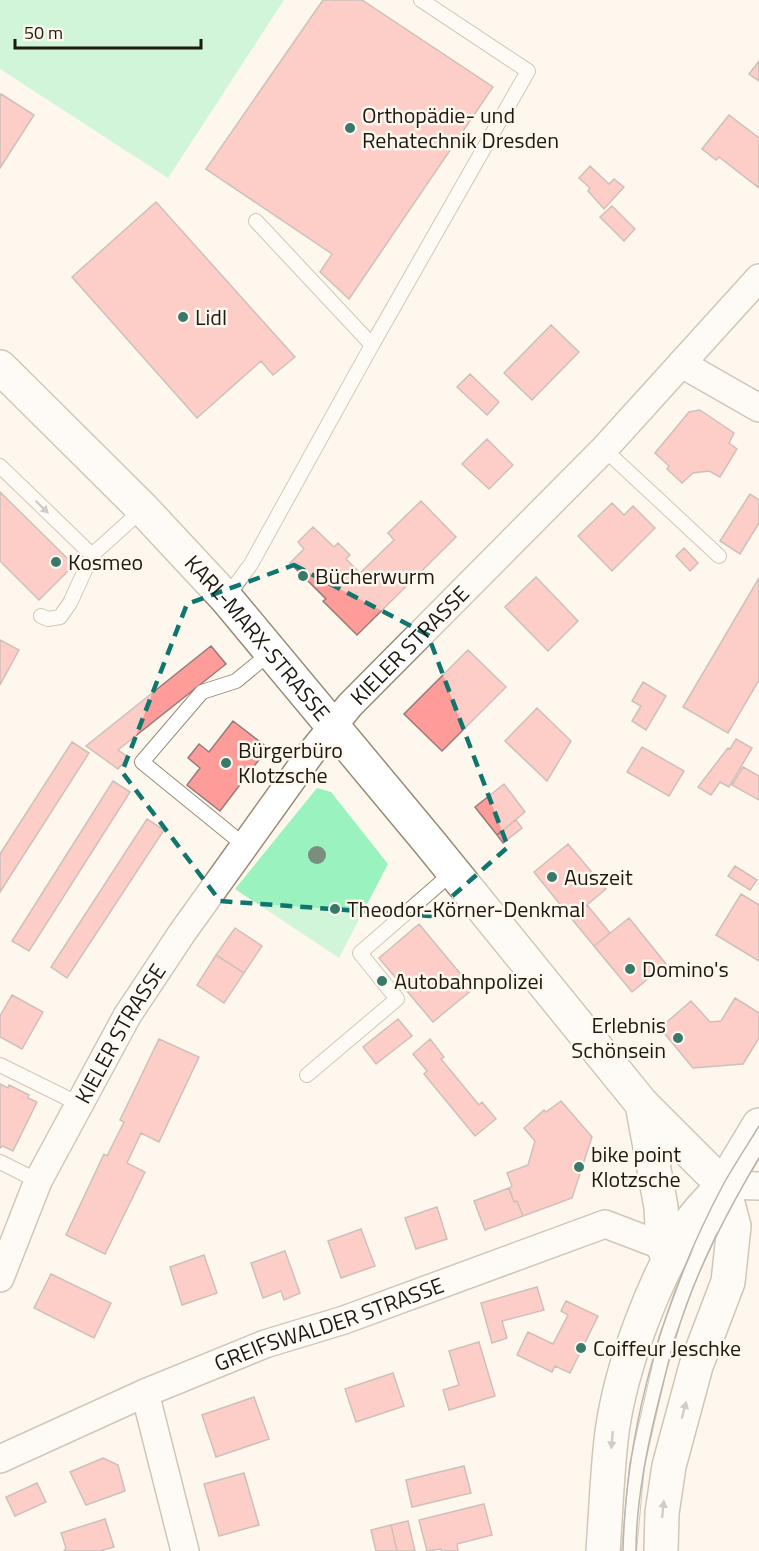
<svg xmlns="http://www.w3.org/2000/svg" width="759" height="1551" viewBox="0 0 759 1551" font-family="'Titillium Web',sans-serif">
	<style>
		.green { fill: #9af2be }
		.building { fill: #fd9c98; stroke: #987b79; stroke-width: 1.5 }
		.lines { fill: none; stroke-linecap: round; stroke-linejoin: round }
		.service-casing { stroke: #998b75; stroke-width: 16 }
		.minor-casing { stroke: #998b75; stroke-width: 30 }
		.secondary-casing { stroke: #998b75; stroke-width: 36 }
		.primary-casing { stroke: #998b75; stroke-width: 36 }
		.service { stroke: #fff; stroke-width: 14 }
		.minor { stroke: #fff; stroke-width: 27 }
		.secondary { stroke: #fff; stroke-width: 33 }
		.primary { stroke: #fff; stroke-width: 33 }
		.tram { stroke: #69635b; stroke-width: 1.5 }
		.tree { fill: #7b8e7e }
		.oneway { fill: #9a9894 }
		.marked { fill: none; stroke: #0f766e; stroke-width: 4.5; stroke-dasharray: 12 8; stroke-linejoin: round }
		.poi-dot { fill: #38796a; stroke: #fdf7ee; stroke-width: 2 }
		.labels { text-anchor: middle; stroke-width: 5; stroke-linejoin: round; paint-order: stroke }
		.poi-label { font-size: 22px; fill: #1e1911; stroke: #fdf7ee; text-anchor: start }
		.street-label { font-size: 22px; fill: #1e1911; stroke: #fdf7ee }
	</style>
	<rect width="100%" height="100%" fill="#fdf7ee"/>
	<path class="green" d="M0 0H284L168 178 0 69Z
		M317 788 331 792 388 864 339 958 235 889Z"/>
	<path class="building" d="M323 0H362L493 87 349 299 320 272 332 254 206 169Z
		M759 61V81L749 74Z
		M1 94 34 115 0 168V96Z
		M729 115 759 138V188L719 157 716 160 702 149Z
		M590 166 609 184 614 179 624 187 604 209 588 191 590 188 579 178Z
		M156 202 295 357 273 375 261 361 197 418 72 277Z
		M612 206 635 229 624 241 600 217Z
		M551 325 579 352 532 400 504 373Z
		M470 374 499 402 487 415 457 387Z
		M700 410 734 433 729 443 737 449 720 477 709 471 693 473 682 483 667 469 669 466 655 453 689 412Z
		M487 439 513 465 489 489 462 464Z
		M0 492 74 565 39 600 0 561Z
		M750 494 759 500V523L740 554 720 541Z
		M421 501 456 537 357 635 323 601 326 599 290 563 304 549 298 542 313 527 334 547 338 543 350 555 346 559 360 573 394 540 388 533Z
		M612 503 624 515 633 506 655 528 612 571 578 536Z
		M684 548 698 563 690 571 676 556Z
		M536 577 578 621 548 651 505 607Z
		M759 578V680L728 733 683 707Z
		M0 640 19 650 0 685Z
		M211 646 226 664 118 750 128 757 118 769 86 746Z
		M468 650 506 687 442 751 404 714Z
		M643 682 666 696 646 730 632 721 641 706 632 701Z
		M537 708 571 741 547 781 505 741Z
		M233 721 268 748 220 811 187 785 200 768 188 758 199 744 209 752Z
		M736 739 752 748 729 787 720 782 711 795 698 787 728 748 730 749Z
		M72 742 89 753 0 892V854Z
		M642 747 684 771 669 796 627 772Z
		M743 767 759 776V800L732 785Z
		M113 781 130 792 29 951 12 941Z
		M504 784 525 812 497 835 475 807Z
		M147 819 164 830 67 978 51 967Z
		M516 820 522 828 503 843 497 835Z
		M568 844 606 889 571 918 534 872Z
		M735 866 757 880 750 890 728 876Z
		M741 894 759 905V961L716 935Z
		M587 905 610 933 594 946 571 918Z
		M629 918 666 964 632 992 594 946Z
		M419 924 473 989 433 1022 379 958Z
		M235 928 262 946 244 973 216 955Z
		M216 955 244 973 224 1003 197 985Z
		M12 995 43 1012 22 1049 0 1037V1016Z
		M735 998 759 1013V1038L743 1064 693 1068 660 1028 691 1001 710 1022 721 1021Z
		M398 1019 412 1036 376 1064 363 1047Z
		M159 1039 199 1057 159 1142 141 1133 127 1163 145 1172 105 1254 66 1235 104 1154 107 1156 124 1122 120 1120Z
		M430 1039 444 1057 441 1059 479 1105 482 1102 496 1119 475 1136 424 1074 427 1071 413 1054Z
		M0 1084 8 1088 9 1085 29 1095 28 1098 37 1102 13 1151 3 1146 0 1148Z
		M561 1101 592 1137 572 1198 523 1216 517 1201 514 1202 509 1188 512 1186 507 1173 528 1165 535 1141 524 1128 544 1110 546 1112Z
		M509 1188 514 1202 517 1201 523 1216 485 1230 474 1201Z
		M437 1207 447 1239 416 1249 405 1218Z
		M361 1229 375 1266 341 1278 328 1241Z
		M285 1251 300 1293 284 1300 281 1291 263 1298 251 1263Z
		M204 1255 217 1293 182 1305 170 1267Z
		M51 1274 111 1303 94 1338 34 1308Z
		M537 1287 544 1310 502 1321 507 1338 492 1343 481 1303Z
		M566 1301 598 1316 570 1373 555 1366 552 1372 517 1355 528 1332 553 1344 568 1315 561 1311Z
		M479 1342 495 1396 449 1410 443 1390 459 1385 449 1351Z
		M393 1373 404 1406 356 1422 345 1389Z
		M254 1397 269 1439 216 1457 202 1415Z
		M103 1458 118 1465 125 1491 86 1505 70 1472Z
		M464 1466 471 1493 412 1507 406 1480Z
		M244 1473 259 1525 219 1536 204 1484Z
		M37 1483 46 1502 15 1516 6 1497Z
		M484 1504 492 1535 457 1544 458 1551H442L441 1549 427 1551 419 1520Z
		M105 1519 114 1547 100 1551H64L66 1548 61 1533Z
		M408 1521 415 1551H397L391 1525Z
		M391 1525 397 1551H376L371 1530Z"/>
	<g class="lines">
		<g class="service-casing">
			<path id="service" d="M372 345 528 71 421 0
				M604 449 719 556
				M0 466 92 555
				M226 598 251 564 372 345 256 221
				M41 616 48 619 60 617 70 603 92 555 143 509
				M244 845 142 762 202 692 236 681 270 653
				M0 1065 79 1104
				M307 1075 397 999 360 953 453 872
				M0 1162 38 1181
				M629 1551 637 1465 666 1339 692 1270 721 1205"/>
		</g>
		<g class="minor-casing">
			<g id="minor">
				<path d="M682 364 759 408"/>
				<path d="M723 1185 759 1186"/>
				<path id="s1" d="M0 1278 38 1181 127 1016 182 933 311 753 350 705 604 449 759 278"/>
				<path d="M145 1393 185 1551"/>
				<path id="s2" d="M0 1459 145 1393 265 1344 344 1320 605 1224 663 1246"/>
			</g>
		</g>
		<g class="secondary-casing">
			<path id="secondary" d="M723 1185 759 1125"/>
		</g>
		<g class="primary-casing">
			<g id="primary">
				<path id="s3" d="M0 367 143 509 226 598 430 843 642 1104 723 1185 734 1226 728 1282 696 1366 669 1466 662 1513 661 1551"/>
				<path d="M642 1104 661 1207 663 1246 669 1260"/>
				<path d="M603 1551C606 1512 607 1471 612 1432 621 1366 654 1279 690 1223 699 1209 713 1197 723 1185"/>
			</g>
		</g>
		<use href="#service" class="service"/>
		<use href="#minor" class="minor"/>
		<use href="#secondary" class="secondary"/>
		<use href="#primary" class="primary"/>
		<path class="tram" d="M623 1551C626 1425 664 1296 723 1185 734 1165 747 1146 759 1126
			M636 1551C636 1507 644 1463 654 1420 666 1370 679 1318 700 1271 717 1232 737 1195 759 1158"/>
	</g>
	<circle class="tree" cx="317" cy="855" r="9"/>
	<defs><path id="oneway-solid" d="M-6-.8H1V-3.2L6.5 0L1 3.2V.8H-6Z" transform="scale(1.5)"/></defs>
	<g class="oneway">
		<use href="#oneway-solid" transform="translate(42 507) rotate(44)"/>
		<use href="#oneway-solid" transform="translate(684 1410) rotate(-75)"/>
		<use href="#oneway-solid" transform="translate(612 1440) rotate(95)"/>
		<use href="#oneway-solid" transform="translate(663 1509) rotate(-84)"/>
	</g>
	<path d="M0 0H759V1551H0ZM294 565 428 635 508 847 430 916 220 901 122 772 187 604Z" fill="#fdf7ee" fill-opacity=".55" fill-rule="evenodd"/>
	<path class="marked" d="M294 565 428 635 508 847 430 916 220 901 122 772 187 604Z"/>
	<g class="poi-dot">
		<circle cx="350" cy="128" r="6"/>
		<circle cx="183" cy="317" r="6"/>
		<circle cx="56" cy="562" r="6"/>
		<circle cx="303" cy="576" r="6"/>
		<circle cx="226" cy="763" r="6"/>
		<circle cx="552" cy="877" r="6"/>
		<circle cx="335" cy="909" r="6"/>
		<circle cx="630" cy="969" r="6"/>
		<circle cx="382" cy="981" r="6"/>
		<circle cx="678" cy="1038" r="6"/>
		<circle cx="579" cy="1167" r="6"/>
		<circle cx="581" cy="1348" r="6"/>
	</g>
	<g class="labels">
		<g class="poi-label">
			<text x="362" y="123">Orthopädie- und<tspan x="362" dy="25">Rehatechnik Dresden</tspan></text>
			<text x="195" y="325">Lidl</text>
			<text x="68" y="570">Kosmeo</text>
			<text x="315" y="584">Bücherwurm</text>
			<text x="238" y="758">Bürgerbüro<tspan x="238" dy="25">Klotzsche</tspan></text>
			<text x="564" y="885">Auszeit</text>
			<text x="347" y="917">Theodor-Körner-Denkmal</text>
			<text x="642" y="977">Domino's</text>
			<text x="394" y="989">Autobahnpolizei</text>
			<text x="666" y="1033" text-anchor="end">Erlebnis<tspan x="666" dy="25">Schönsein</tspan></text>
			<text x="591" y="1162">bike point<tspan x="591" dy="25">Klotzsche</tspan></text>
			<text x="593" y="1356">Coiffeur Jeschke</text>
		</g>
		<g class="street-label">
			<text dy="8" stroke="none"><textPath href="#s3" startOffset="374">KARL-MARX-STRASSE</textPath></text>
			<text dy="8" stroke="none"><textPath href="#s1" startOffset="759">KIELER STRASSE</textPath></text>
			<text dy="8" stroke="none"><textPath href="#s1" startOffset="273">KIELER STRASSE</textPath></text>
			<text dy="8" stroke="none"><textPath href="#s2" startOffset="356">GREIFSWALDER STRASSE</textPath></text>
		</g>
	</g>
	<path d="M15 39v9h186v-9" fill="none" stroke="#1e1911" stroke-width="3"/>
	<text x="24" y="39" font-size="18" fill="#1e1911" stroke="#fdf7ee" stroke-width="4.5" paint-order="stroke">50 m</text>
</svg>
